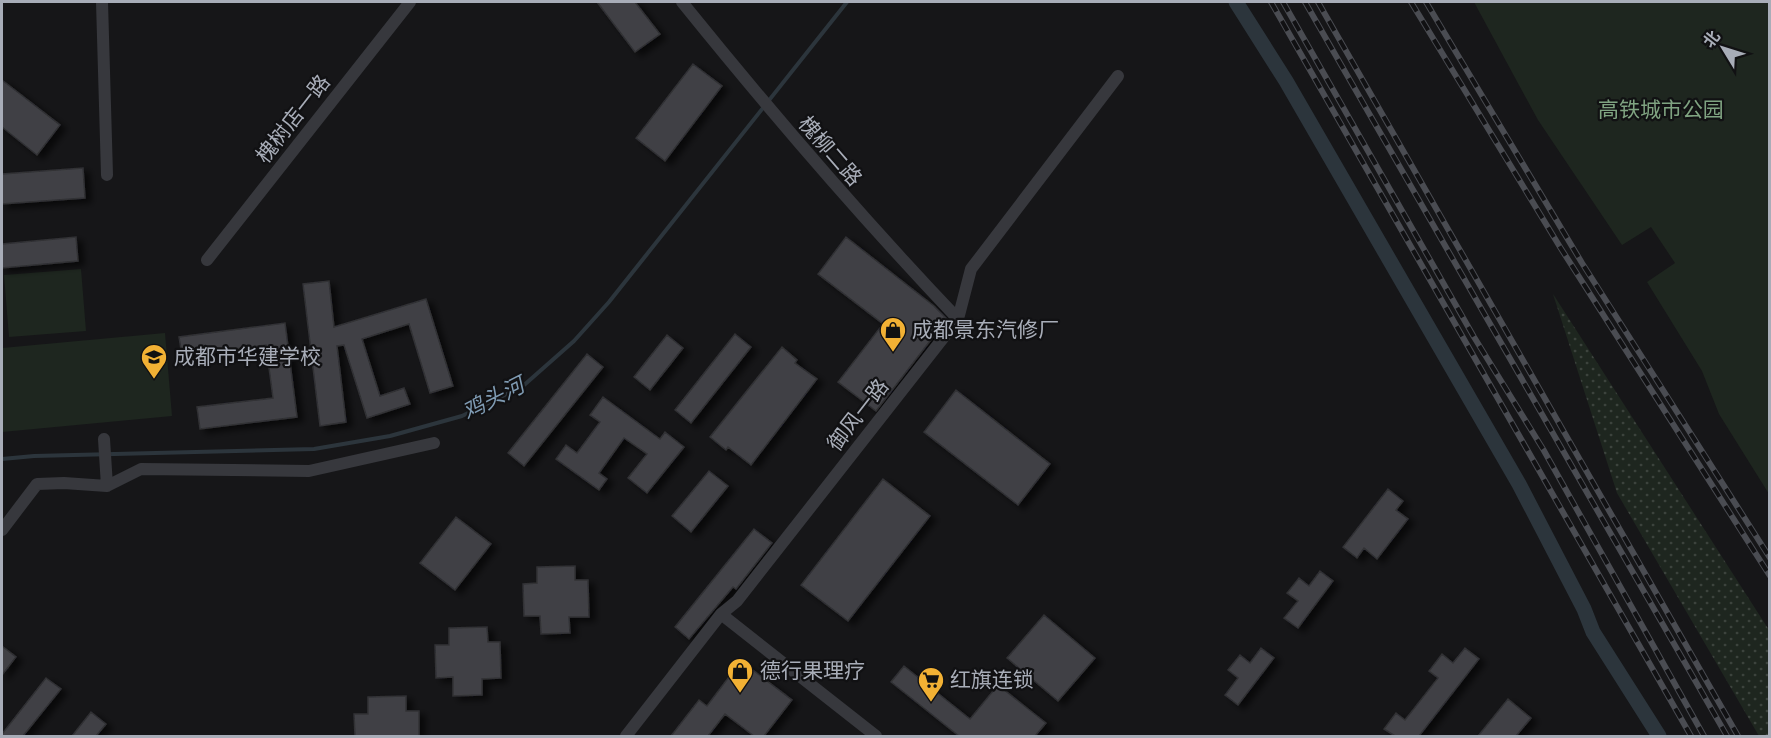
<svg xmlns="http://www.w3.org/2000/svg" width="1771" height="738" viewBox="0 0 1771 738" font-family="Manrope,'Noto Sans SC',sans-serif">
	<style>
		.grass { fill: url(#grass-dots) }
		.park { fill: #1e261f }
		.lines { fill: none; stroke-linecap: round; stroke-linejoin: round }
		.stream { stroke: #2c353c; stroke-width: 4 }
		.canal { stroke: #2c353c; stroke-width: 15 }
		.building { fill: #404145; stroke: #303034; stroke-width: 1.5; filter: url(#shadow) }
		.street { stroke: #37383d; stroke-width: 12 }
		.rail-casing { stroke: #4a4c52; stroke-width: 6 }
		.rail { stroke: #111113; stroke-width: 4; stroke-dasharray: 11; stroke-linecap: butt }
		.labels { text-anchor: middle; stroke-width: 4.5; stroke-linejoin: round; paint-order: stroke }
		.park-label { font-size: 21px; fill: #7fa381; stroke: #111113 }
		.street-label { font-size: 21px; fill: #a8adb8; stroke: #111113 }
		.poi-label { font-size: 21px; fill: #a8adb8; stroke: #111113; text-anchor: start }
		.water-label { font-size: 22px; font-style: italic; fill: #7f9bb3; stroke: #111113 }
	</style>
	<defs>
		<pattern id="grass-dots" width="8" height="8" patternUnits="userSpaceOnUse" patternTransform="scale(1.5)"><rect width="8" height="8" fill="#1e261f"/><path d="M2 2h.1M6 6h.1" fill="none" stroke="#3c433d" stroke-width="1.8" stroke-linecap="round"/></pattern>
		<filter id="shadow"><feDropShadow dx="6" dy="4" stdDeviation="3" flood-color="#0009"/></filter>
	</defs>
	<rect width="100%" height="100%" fill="#161618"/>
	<path class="grass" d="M1553 294 1769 630V736H1759L1617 493Z"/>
	<path class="park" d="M1474 2H1769V494L1719 414 1702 371 1647 282 1675 263 1651 227 1622 245 1538 120Z
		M81 269 86 331 9 337 4 275Z
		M165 333 172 416 2 432V348Z"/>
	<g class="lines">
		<path class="stream" d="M2 459 34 456 314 449 390 436 462 416 523 386 574 341 609 302 847 2"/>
		<path class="canal" d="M1236 2 1286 81 1519 484 1584 609 1593 632 1659 736"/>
	</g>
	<path class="building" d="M597 2H635L660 34 635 52Z
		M693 64 722 86 665 161 636 138Z
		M2 80 60 125 37 155 2 127Z
		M83 168 85 198 2 204V174Z
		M76 237 78 261 2 268V244Z
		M846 237 934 306 947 319 876 411 838 382 883 324 818 274Z
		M329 281 334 327 426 299 453 386 430 393 409 324 362 339 380 396 404 388 410 404 367 418 344 345 337 346 346 422 320 426 303 284Z
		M285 323 297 417 200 429 197 407 273 398 266 345 182 356 179 337Z
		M735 334 751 347 691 423 675 410Z
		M667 335 683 348 650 390 634 377Z
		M782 347 797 360 795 363 817 379 751 465 728 447 726 450 710 437Z
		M587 354 603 367 524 466 508 453Z
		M956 390 1050 464 1018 505 924 432Z
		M603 397 660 439 665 432 684 447 647 493 628 478 647 454 624 438 599 473 607 479 599 490 556 459 566 445 577 453 600 422 590 415Z
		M709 471 728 486 691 532 672 516Z
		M883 479 930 516 848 621 801 585Z
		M1388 489 1403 501 1396 510 1408 519 1377 559 1364 548 1357 558 1343 547Z
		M456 517 491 544 455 590 420 563Z
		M754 529 772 543 736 589 733 587 689 639 675 627Z
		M575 566V580H588L589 617H569L570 633 541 634 540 616H524L523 584 537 583V567Z
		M1320 571 1333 581 1298 628 1284 618 1298 601 1287 593 1299 578 1309 586Z
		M1044 615 1095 658 1058 701 1007 658Z
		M487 627 488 642H500L501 678 482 679V695L453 696V677L436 678 435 645H449V628Z
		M2 646 16 657 2 675Z
		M1261 648 1274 658 1238 705 1225 695 1238 678 1228 670 1240 655 1250 663Z
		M1465 648 1479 659 1419 736H1395L1384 729 1396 713 1405 720 1438 678 1429 671 1442 654 1453 663Z
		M741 661 792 700 764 736H754L725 714 708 736H671L699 700 707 706Z
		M904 666 970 719 998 685 1046 723 1035 736H959L891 682Z
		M46 678 61 689 23 736H2V734Z
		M406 696V711H419V736H355L354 714H368V697Z
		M1508 699 1531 718 1516 736H1478Z
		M91 712 106 724 96 736H72Z"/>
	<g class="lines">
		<path class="street" d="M102 2 107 175
			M682 2C770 111 861 217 958 319
			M207 260 410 2
			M104 439 107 486
			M2 530 37 484 64 483 107 486 141 469 309 471 434 443
			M721 614 876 736
			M626 736 721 614 737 601 958 319 971 269 1118 76"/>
		<g class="rail-casing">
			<path id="rail" d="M1271 2 1691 736
				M1283 2 1474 337 1543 449 1704 736
				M1305 2 1727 736
				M1318 2 1738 736
				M1411 2 1560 247 1770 576
				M1426 2 1582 263 1770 558"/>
		</g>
		<use href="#rail" class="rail"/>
	</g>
	<defs>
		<g id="shop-pin" transform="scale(1.35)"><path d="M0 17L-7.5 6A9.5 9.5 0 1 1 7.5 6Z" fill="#f2b134" stroke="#111113"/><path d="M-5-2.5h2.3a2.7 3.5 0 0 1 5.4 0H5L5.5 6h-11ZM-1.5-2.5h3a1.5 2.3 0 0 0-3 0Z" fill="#111"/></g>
		<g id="school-pin" transform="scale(1.35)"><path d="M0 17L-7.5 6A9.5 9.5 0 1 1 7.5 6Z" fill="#f2b134" stroke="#111113"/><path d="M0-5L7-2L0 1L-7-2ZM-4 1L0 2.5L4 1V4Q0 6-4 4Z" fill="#111"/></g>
		<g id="supermarket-pin" transform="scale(1.35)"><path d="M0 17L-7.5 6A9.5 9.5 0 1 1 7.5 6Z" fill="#f2b134" stroke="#111113"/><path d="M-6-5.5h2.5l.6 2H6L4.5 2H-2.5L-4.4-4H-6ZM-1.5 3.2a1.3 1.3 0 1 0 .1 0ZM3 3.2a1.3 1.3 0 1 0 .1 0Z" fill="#111"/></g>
	</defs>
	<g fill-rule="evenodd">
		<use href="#shop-pin" x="893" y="330"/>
		<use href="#school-pin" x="154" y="357"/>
		<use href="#shop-pin" x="740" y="671"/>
		<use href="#supermarket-pin" x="931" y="680"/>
	</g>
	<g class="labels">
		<g class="park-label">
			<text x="1661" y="117">高铁城市公园</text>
		</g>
		<g class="street-label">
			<text transform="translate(293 119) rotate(-52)" y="7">槐树店一路</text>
			<text transform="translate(830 151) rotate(49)" y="7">槐柳二路</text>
			<text transform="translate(858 415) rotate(-52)" y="7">御风一路</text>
		</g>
		<g class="poi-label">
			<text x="912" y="337">成都景东汽修厂</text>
			<text x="174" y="364">成都市华建学校</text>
			<text x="760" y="678">德行果理疗</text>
			<text x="950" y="687">红旗连锁</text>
		</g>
		<g class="water-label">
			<text transform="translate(493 398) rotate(-27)" y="8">鸡头河</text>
		</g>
	</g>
	<rect width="1771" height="738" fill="none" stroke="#a8adb8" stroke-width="6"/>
	<g transform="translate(1723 48) rotate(308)" stroke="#111113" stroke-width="4.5" paint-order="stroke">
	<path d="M0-4.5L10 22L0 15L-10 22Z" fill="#a8adb8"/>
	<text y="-9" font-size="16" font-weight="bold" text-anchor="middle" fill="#a8adb8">北</text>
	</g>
</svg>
